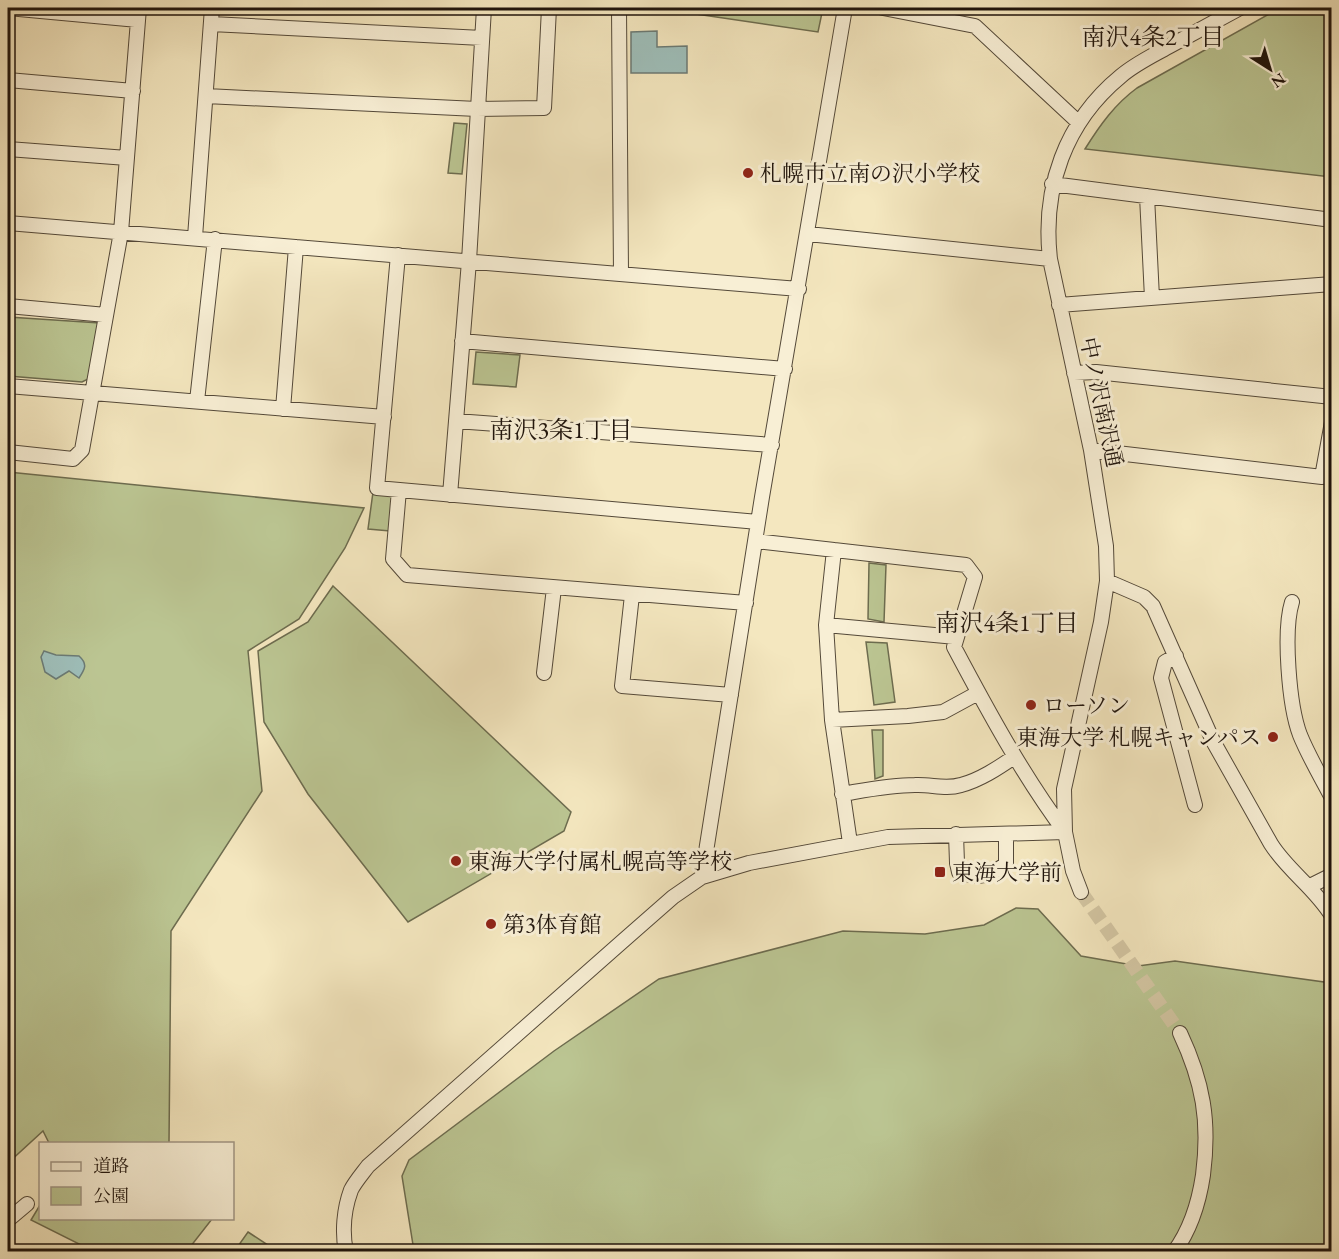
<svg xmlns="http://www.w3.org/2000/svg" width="1339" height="1259" viewBox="0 0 1339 1259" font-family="'EB Garamond','Noto Serif JP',serif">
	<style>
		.green { fill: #bbc592; stroke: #6d6c4f; stroke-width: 1.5 }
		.water { fill: #9ebeb9; stroke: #6b7a74; stroke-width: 1.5 }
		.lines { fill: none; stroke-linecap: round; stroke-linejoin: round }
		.minor-tunnel { stroke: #d4c7a4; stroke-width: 14; stroke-dasharray: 14 7; stroke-linecap: butt }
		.minor-casing { stroke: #544939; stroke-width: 16 }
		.minor { stroke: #f8efd5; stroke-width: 14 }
		.poi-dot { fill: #8f2418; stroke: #f8efd5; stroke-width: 2 }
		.labels { text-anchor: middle; stroke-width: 6; stroke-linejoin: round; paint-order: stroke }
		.poi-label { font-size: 22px; fill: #1f140c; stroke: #f8efd5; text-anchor: start }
		.street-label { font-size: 22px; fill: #1f140c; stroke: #f8efd5 }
		.neighbourhood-label { font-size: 24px; fill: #1f140c; stroke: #f8efd5 }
	</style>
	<rect width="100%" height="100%" fill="#f4e7bf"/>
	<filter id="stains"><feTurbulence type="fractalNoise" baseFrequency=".00333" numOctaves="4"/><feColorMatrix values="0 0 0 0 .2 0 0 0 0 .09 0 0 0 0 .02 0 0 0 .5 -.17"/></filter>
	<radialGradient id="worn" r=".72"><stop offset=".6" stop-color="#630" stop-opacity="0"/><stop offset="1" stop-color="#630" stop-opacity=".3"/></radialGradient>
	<path class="green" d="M655 8H823L818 32Z
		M1280 8H1331V177L1085 149C1100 125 1115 104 1137 88Z
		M454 123 467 124 462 174 448 173Z
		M8 317 100 323 88 379 82 382 8 376Z
		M476 352 520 355 516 387 473 384Z
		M8 472 364 508 345 548 299 619 248 651 262 791 171 931 169 1143H49L43 1131 8 1163Z
		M373 492 394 495 390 531 368 529Z
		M869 563 886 565 884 622 868 619Z
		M333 586 571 812 564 831 408 922 308 794 264 722 258 651 308 622Z
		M866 642 887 643 895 702 874 705Z
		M872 730H883V776L875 779Z
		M1016 908 1038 909 1081 956 1138 966 1175 961 1331 983V1251H414L402 1176 409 1160 554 1051 659 979 843 931 925 934 984 925Z
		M40 1205V1218L212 1219 187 1251H93L31 1220Z
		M248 1232 277 1251H240L236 1249Z"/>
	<path class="water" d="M657 31V47L687 46V73H631V32Z
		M44 651 56 655 79 656C88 664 85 669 79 678L69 671 56 679 45 672 41 657Z"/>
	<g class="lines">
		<path class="minor-tunnel" d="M1081 892 1180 1033"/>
		<g class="minor-casing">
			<path id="minor" d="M8 8 138 20
				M619 8 621 274
				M883 8 975 26 1078 122
				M211 24 482 38
				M8 80 133 91
				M206 96 477 109 544 108 549 8
				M8 149 127 158
				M1052 184 1332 220
				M1147 196 1152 298
				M8 223 799 289
				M808 234 1050 259
				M195 237 212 8
				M398 255 377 488 758 522
				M1059 305 1332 284
				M8 306 106 315
				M462 341 785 369
				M1074 373 1096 372 1332 397
				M8 386 384 417
				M197 401 215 239
				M283 409 296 247
				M456 421 772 445
				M1091 450 1322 477 1332 422
				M8 452 73 459 82 450 121 232 139 8
				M399 490 393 559 407 575 746 603
				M450 495 469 261 484 8
				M756 541 966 565 975 577 954 647C988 711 1022 774 1065 832
				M834 550 826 625 832 720 850 843
				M1107 581 1144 597 1153 606 1213 741 1271 844C1288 871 1315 888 1332 916
				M632 595 622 686 731 695
				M1292 602C1283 631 1289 706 1300 735 1309 757 1321 777 1332 798
				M826 625 956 637
				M1176 656 1165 662 1161 678 1195 805
				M544 673 554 588
				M832 720 908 716 943 712 978 693
				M842 794C866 790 890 785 915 785 931 784 945 790 961 785 980 780 998 768 1014 757
				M956 834 957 863 959 872C979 879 990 876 1006 864V834
				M702 877 762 497 845 8
				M1310 886 1332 875
				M1081 892 1073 871 1065 832 1064 789 1101 622 1107 581 1106 546 1091 450 1050 259C1042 188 1065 122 1121 76 1135 64 1152 56 1168 47 1192 34 1216 21 1240 8
				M8 1220 27 1204
				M346 1252C342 1232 344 1209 351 1190 355 1182 362 1174 368 1166L624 940 673 897 702 877 749 863 888 837 1065 832
				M1174 1252C1191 1229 1199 1202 1203 1175 1210 1121 1203 1082 1180 1033"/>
		</g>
		<use href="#minor" class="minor"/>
	</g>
	<g class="poi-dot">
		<circle cx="748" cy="173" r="6"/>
		<circle cx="1031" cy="705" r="6"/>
		<circle cx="1273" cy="737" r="6"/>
		<circle cx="456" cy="861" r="6"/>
		<rect x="934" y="866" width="12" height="12" rx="3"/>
		<circle cx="491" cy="924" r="6"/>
	</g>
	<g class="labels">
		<g class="poi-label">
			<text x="760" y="181">札幌市立南の沢小学校</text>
			<text x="1043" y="713">ローソン</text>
			<text x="1261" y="745" text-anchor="end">東海大学 札幌キャンパス</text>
			<text x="468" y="869">東海大学付属札幌高等学校</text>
			<text x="952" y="880">東海大学前</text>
			<text x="503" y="932">第3体育館</text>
		</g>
		<g class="street-label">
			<text transform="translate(1102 402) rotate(78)" y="8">中ノ沢南沢通</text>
		</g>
		<g class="neighbourhood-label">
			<text x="1153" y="45">南沢4条2丁目</text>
			<text x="561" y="438">南沢3条1丁目</text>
			<text x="1007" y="631">南沢4条1丁目</text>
		</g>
	</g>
	<rect width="1339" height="1259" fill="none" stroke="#f4e7bf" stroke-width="30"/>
	<rect x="9" y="9" width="1321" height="1241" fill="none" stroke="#1f140c" stroke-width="3"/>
	<rect x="15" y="15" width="1309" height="1229" fill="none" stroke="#1f140c" stroke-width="1.5"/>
	<rect x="39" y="1142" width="195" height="78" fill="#f8efd5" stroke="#a19785" stroke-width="1.5"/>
	<rect x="51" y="1162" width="30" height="9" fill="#f8efd5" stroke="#a19785" stroke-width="1.5"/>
	<text x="93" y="1172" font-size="18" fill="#1f140c">道路</text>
	<rect x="51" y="1187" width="30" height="18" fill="#bbc592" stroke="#a19785" stroke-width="1.5"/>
	<text x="93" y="1202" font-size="18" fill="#1f140c">公園</text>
	<g transform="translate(1270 69) rotate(143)" stroke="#f8efd5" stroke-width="4.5" paint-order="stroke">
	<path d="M0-4.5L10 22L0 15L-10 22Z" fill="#1f140c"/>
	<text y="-9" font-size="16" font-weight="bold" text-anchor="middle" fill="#1f140c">N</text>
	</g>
	<rect width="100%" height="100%" filter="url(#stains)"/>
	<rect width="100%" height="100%" fill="url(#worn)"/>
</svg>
